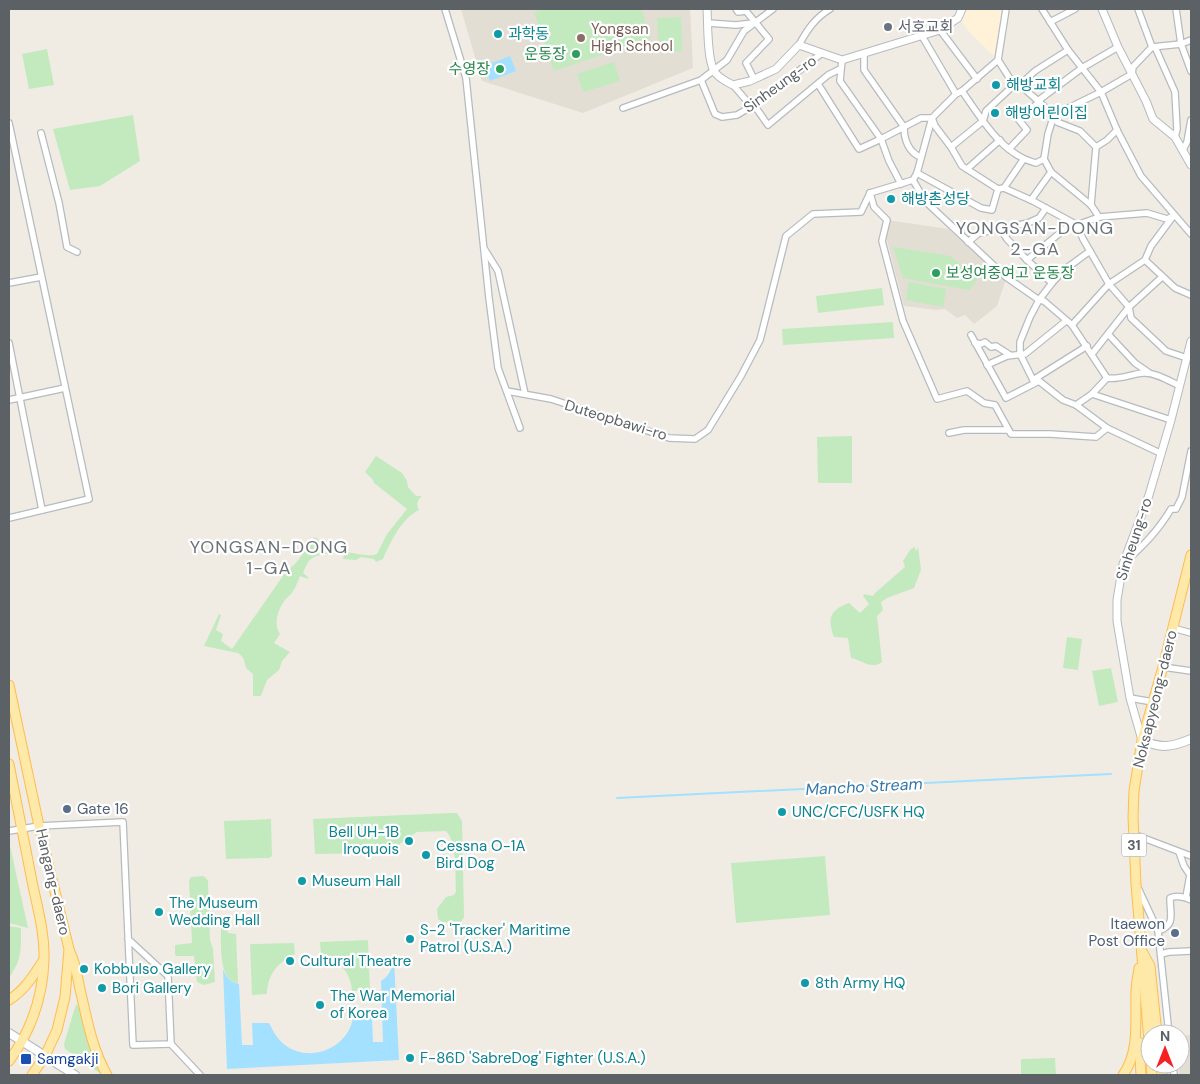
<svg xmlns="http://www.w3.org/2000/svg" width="1200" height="1084" font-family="'DM Sans','Noto Sans KR',sans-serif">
	<rect width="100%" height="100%" fill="#f0ece4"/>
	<path fill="#fff2d9" d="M964,9H1003L994,56L971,34L960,19Z"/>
	<g fill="#e2ded4">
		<path d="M461,9H690L693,68L583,113L482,81Z"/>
		<path d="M888,220L948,229L1006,279L997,306L974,324L965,315L957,318L945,309L936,310L904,306L886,237Z"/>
		<path d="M1191,1035V1075H1179L1178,1064H1180V1036Z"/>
	</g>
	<g fill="#c2eabe">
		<path d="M545,9H641L651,38L554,71L534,12Z"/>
		<path d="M681,17L682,51L659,53L657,18Z"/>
		<path d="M47,49L54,85L29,89L22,54Z"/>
		<path d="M614,62L620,81L583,92L577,74Z"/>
		<path d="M133,115L140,161L100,186L70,190L53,129Z"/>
		<path d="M893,247L950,256L978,279L969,290L903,278Z"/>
		<path d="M909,282L946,289L943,307L906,300Z"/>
		<path d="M882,288L884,305L818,313L816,296Z"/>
		<path d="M893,322L894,338L783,345L782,329Z"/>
		<path d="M852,436V483H818L817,437Z"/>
		<path d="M376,456L402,473L407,481L408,487L416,496H422C417,500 416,504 419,510C401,519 391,541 383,559L376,562L374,559L361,557L356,560L343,559L344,555C335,553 319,553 311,559C307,562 305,569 303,573L308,577V579L300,576C298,581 296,587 293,591C291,595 287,597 285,600C278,609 273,624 280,634L274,643L290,652L282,661L279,670L267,680L261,696H253V674C251,672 249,671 247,669C243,664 247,659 238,653L204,646L219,614L221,615L216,630L223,634L221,641L232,649L287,570C298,565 306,547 315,537L318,539L326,552C342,548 366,559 377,554L387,534L407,509L374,483L373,480L365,472Z"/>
		<path d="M918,546L921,570L914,588L887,598L881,602L883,610L877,616L882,662C871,670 862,660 851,658L848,638L834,637C827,618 830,610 849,603L860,613L869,604L863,596L864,594L873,596L875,593L905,567L903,561L910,550L914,547L917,551Z"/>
		<path d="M1067,637L1082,639L1078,670L1063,668Z"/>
		<path d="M1111,668L1118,702L1099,706L1092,671Z"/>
		<path d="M450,813H457L462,821L464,917L461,922H442L438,919L437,909L446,897L454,895L456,891C455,875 457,841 446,831L417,832L387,853L315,854L313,819Z"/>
		<path d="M271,819L272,856L269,858L226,859L224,821Z"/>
		<path d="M9,841L28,928L9,923Z"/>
		<path d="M825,856L830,915L736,923L731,863Z"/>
		<path d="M203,876L206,878L208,881L210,940L213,949L215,982L204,985L197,982L194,956H177L175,955V945L192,943L189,880L191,877Z"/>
		<path d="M227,916L228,933L236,934L238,983C216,981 222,934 221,917Z"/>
		<path d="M9,926L21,928C21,951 22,959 9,978Z"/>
		<path d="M368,940L370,990L352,991C351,972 338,959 321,954L320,942Z"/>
		<path d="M294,943L295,954C278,962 267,975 267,994L252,995L250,944Z"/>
		<path d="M76,1004L81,1009L93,1053L101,1074L65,1049L64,1044Z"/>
		<path d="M1055,1058L1056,1075H1021V1059Z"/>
	</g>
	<g fill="#a4e0ff">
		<path d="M510,56L516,71L490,81L484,66Z"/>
		<path d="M394,960L399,1060L227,1069L223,969C226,977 230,982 239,984L242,1045H253L252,1023H269C273,1031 278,1040 285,1045C310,1064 348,1048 353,1018H372L373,1042H383L381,981C389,976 392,969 394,960Z"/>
	</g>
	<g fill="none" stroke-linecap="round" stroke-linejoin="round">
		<path stroke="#a4e0ff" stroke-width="2" d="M617,798L1111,774"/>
		<defs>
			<g id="minor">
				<path d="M445,9L466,78L489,298L498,368L520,428"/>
				<path d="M736,9L738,12L746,11L769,39L746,63L754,79"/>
				<path d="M1042,9L1068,50L1101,92L1117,130L1141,176L1191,234"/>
				<path d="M1138,9L1152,47"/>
				<path d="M1176,9L1181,44L1191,71"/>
				<path d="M1050,22L1075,9"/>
				<path d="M708,23L736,25L753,23"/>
				<path d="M940,30L977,79"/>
				<path d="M922,36L956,94"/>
				<path d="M799,45C807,30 815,18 830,9"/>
				<path d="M1155,47L1175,92L1177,129L1175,137"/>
				<path d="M864,54V70L904,127C904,140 909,153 921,157"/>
				<path d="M842,60L840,81L881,139L889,161L901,184"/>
				<path d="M998,60L1014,85H1020L1054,115L1057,122L1080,131L1096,147L1091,205"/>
				<path d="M701,80L715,114L722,117L737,115L754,105L822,53"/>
				<path d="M818,84L859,149L881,139L921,118H932L935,126L951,147L962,166L998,189L1004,188L1033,201L1077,225L1083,239L1109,284L1129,307L1131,318L1166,351L1187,358"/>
				<path d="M733,85L746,100L754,105L768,125L828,75L840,69"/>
				<path d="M1020,85L1035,71L1068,50"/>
				<path d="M962,91C981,118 1002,155 1036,163L1044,159L1051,172L1091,205L1099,217"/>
				<path d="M1039,100L1082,68L1118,47"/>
				<path d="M623,108L701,80L727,60L744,31L773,9"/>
				<path d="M9,123L89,499L9,518"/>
				<path d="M41,133L59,203L67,247L77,252"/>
				<path d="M951,147L983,121L986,111L1014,85"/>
				<path d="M1096,147L1107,140L1117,130"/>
				<path d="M1009,149L1027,130L1019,120L1040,101"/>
				<path d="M1183,150L1187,142L1191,120"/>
				<path d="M1044,159L1048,134L1054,115L1101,92L1132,74L1133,67L1152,47L1181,44L1191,40"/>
				<path d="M967,169L1000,140"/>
				<path d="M917,173L981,208L992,210L998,189"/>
				<path d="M913,180L925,201L1006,277L1039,300L1044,301L1072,325L1107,378"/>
				<path d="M1004,188L1023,160"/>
				<path d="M870,193L874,207L887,220L882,241L903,321L937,399L967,391L984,403L995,405L1011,434H1050L1096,437L1107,428"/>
				<path d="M870,193L913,180L917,173L932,118L956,94L962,91L998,60L1006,9"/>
				<path d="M1031,200L1051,172"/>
				<path d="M1077,225L1099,217L1147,213L1167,219L1171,217"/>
				<path d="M1001,230L1007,239L1027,260L1072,223"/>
				<path d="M968,242L979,233L1028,223L1039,218L1046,208"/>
				<path d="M485,250L498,271L525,394"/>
				<path d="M1090,251L1064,270L1052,283L1039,300L1030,317L1020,342V354L1033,380L1039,381L1063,400L1076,405L1107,428L1160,453"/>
				<path d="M1027,260L1052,283"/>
				<path d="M1145,260L1175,288L1191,295"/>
				<path d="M9,283L41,277"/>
				<path d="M1072,325L1109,284L1145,260L1151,246L1174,215"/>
				<path d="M1108,334L1135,363L1148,372"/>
				<path d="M971,335L1006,398L1039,381"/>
				<path d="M9,343L42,510"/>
				<path d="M975,343L981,344L985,342L991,347L996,346L1010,355"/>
				<path d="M1092,354L1129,307L1162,277"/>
				<path d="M987,365L1007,356L1025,354L1066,321"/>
				<path d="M1033,380L1087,346"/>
				<path d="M507,391L551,399L669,438L695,439L708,430L741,376L760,340L786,236L813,214L861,212L870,193"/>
				<path d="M1092,394L1171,420"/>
				<path d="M9,400L65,388"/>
				<path d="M1076,405L1092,394L1107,378C1120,380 1131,374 1143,373C1155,372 1169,381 1180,386"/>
				<path d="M949,433L964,430H1008"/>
				<path d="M1123,564C1142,547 1158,531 1171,509H1176L1182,497L1191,451"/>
				<path d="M1173,628L1191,633"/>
				<path d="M1163,667L1191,671"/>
				<path d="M1130,698L1153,702"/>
				<path d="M9,831L39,826L123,822C127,897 130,971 133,1045L171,1044L168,976L128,939"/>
				<path d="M1133,834L1191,856"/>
				<path d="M1179,852L1184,866L1190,875L1186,897"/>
				<path d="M1139,890L1158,931L1169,1034"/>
				<path d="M1158,931C1176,925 1170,915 1170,898C1176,895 1185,897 1191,900"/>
				<path d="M1161,954L1169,952L1191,951"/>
				<path d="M171,1044L200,1075"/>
				<path d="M1173,1064L1174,1075"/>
			</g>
			<g id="tertiary">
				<path d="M707,9C708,25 707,58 714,71C718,78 727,82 733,85L750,81L776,69L799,45L842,60L940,30L958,18L962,9"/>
				<path d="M1102,9L1118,47L1146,101L1153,119L1175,137L1191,165"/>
				<path d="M1142,740L1130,698L1117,621V600L1123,564L1149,495L1171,420L1191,341"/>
			</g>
			<g id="secondary">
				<path d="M1142,740C1161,749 1172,747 1191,739"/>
				<path d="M9,1033L75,1075"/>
			</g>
			<g id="primary">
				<path d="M9,685L39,826L69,949L65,997L57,1030L45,1056L32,1075"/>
				<path d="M9,764C16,801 24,839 31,876C36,903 45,931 44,959C43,996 31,1031 9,1061"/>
				<path d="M70,952C76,964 77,976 80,989C87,1019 92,1049 107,1075"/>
				<path d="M1143,953L1150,966L1157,1034"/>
				<path d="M9,1000C25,990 33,976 43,961"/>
				<path d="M1139,1042L1141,1075"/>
				<path d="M1150,1054L1136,884L1133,817L1134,791L1142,740L1163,667L1191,555"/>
				<path d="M1151,1064L1152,1075"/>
				<path d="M1160,1064L1162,1075"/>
				<path d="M1123,1075C1140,1051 1135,1020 1136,991C1136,984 1138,976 1139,968"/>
			</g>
		</defs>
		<use href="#minor" stroke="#b6bbbf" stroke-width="8"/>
		<use href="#tertiary" stroke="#b6bbbf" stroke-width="9"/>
		<use href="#secondary" stroke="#b5babf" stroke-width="10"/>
		<use href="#primary" stroke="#febc4e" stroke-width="11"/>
		<use href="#minor" stroke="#fff" stroke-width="5.5"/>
		<use href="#tertiary" stroke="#fff" stroke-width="7"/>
		<use href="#secondary" stroke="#fff" stroke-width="8"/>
		<use href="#primary" stroke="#ffe9a9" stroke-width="9"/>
	</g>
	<circle fill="#6b7280" stroke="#fff" stroke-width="2" cx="888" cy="27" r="5"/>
	<g fill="#0f9aa8" stroke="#fff" stroke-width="2">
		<circle cx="498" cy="34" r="5"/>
		<circle cx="996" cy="85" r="5"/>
		<circle cx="995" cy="113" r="5"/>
		<circle cx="891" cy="199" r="5"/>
		<circle cx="782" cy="812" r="5"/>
		<circle cx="409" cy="841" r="5"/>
		<circle cx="426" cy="855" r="5"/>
		<circle cx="302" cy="881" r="5"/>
		<circle cx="159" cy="912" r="5"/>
		<circle cx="410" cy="939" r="5"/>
		<circle cx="290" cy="961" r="5"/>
		<circle cx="84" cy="969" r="5"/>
		<circle cx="805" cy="983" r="5"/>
		<circle cx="102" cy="988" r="5"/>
		<circle cx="320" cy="1005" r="5"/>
		<circle cx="410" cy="1058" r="5"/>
	</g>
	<circle fill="#8d6e63" stroke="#fff" stroke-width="2" cx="581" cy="38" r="5"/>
	<g fill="#2e9e5b" stroke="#fff" stroke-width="2">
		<circle cx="576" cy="54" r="5"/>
		<circle cx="500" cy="69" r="5"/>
		<circle cx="936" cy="273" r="5"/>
	</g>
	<g fill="#5c6f8a" stroke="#fff" stroke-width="2">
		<circle cx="67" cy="809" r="5"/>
		<circle cx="1175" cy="933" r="5"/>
	</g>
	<rect fill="#1a4fb4" stroke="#fff" stroke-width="2" x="20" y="1053" width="12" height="12" rx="2.5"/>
	<g text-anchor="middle" stroke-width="4.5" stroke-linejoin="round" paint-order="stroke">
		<rect fill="#fff" stroke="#8d9094" stroke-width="1" x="1121.5" y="833.5" width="25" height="23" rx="4"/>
		<g font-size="14" font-weight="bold" fill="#5c6166">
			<text x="1134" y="850">31</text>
		</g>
		<g font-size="15" fill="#5b616d" stroke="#fff" text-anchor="start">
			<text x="898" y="32">서호교회</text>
		</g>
		<g font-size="15" fill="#785e54" stroke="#fff" text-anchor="start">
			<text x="591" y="34">Yongsan<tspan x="591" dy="17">High School</tspan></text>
		</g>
		<g font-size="15" fill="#0d838f" stroke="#fff" text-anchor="start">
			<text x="508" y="39">과학동</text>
			<text x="1006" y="90">해방교회</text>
			<text x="1005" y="118">해방어린이집</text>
			<text x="901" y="204">해방촌성당</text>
			<text x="792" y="817">UNC/CFC/USFK HQ</text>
			<text x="399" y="837" text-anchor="end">Bell UH-1B<tspan x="399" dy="17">Iroquois</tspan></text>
			<text x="436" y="851">Cessna O-1A<tspan x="436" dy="17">Bird Dog</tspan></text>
			<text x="312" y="886">Museum Hall</text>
			<text x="169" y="908">The Museum<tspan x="169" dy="17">Wedding Hall</tspan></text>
			<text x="420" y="935">S-2 'Tracker' Maritime<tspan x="420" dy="17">Patrol (U.S.A.)</tspan></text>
			<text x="300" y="966">Cultural Theatre</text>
			<text x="94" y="974">Kobbulso Gallery</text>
			<text x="815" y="988">8th Army HQ</text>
			<text x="112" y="993">Bori Gallery</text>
			<text x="330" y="1001">The War Memorial<tspan x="330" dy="17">of Korea</tspan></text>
			<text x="420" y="1063">F-86D 'SabreDog' Fighter (U.S.A.)</text>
		</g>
		<g font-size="15" fill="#27864d" stroke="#fff" text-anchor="end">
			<text x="566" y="59">운동장</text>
			<text x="490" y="74">수영장</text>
			<text x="946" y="278" text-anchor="start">보성여중여고 운동장</text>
		</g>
		<g font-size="15" fill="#5c6166" stroke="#fff">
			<text transform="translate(780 84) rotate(-36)" y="5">Sinheung-ro</text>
			<text transform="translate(616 420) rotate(17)" y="5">Duteopbawi-ro</text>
			<text transform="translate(1134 539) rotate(-72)" y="5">Sinheung-ro</text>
			<text transform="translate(1155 699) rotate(-76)" y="5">Noksapyeong-daero</text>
			<text transform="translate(53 882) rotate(77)" y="5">Hangang-daero</text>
		</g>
		<g font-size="15" fill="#4e5e75" stroke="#fff" text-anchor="start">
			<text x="77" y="814">Gate 16</text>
			<text x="1165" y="929" text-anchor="end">Itaewon<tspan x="1165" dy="17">Post Office</tspan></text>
		</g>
		<g font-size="15" fill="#164399" stroke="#fff" text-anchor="start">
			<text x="37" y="1064">Samgakji</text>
		</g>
		<g font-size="16" font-style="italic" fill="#3377a8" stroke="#fff">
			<text transform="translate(864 786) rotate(-3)" y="6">Mancho Stream</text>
		</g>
		<g font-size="18" letter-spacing="1" fill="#6c7378" stroke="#fff">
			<text x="1035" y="234">YONGSAN-DONG<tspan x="1035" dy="21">2-GA</tspan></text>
			<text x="269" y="553">YONGSAN-DONG<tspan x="269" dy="21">1-GA</tspan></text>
		</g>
	</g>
	<rect width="1200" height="1084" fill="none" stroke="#5c6166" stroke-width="20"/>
	<g transform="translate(1165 1049)"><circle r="24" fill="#ffffff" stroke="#bec0c2"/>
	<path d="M0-4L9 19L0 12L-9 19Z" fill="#f92024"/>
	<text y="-8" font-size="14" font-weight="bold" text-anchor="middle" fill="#5c6166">N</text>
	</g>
</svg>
